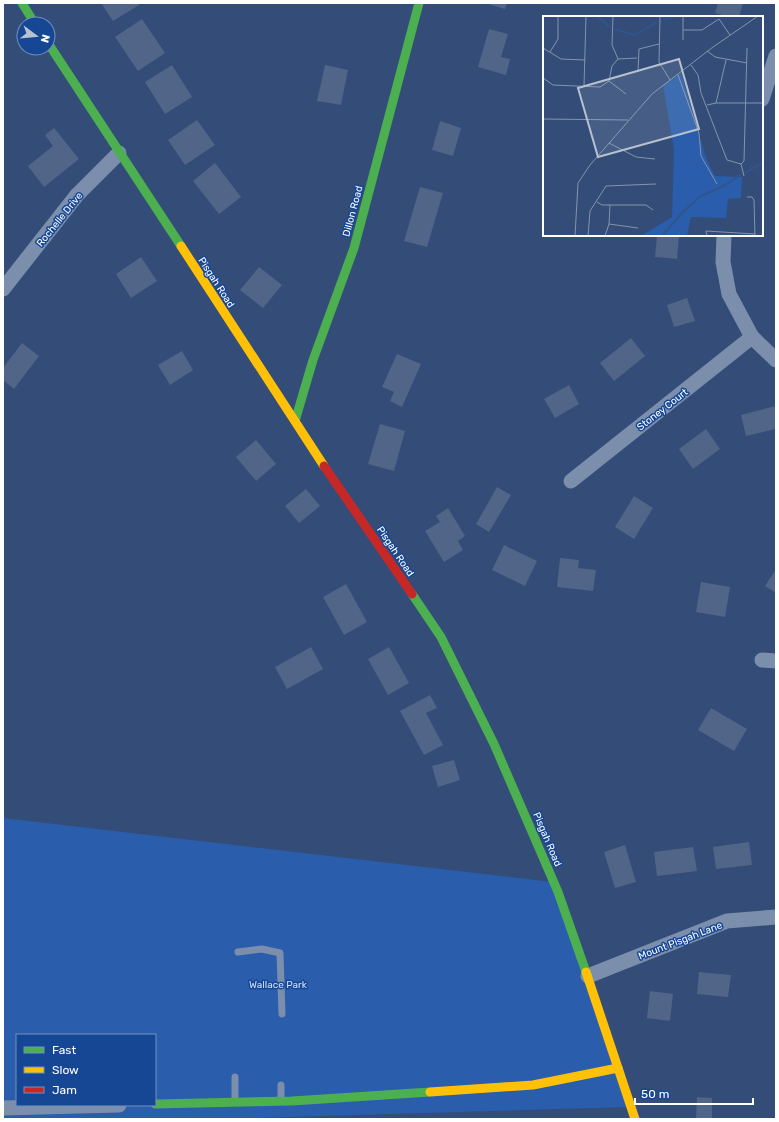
<svg xmlns="http://www.w3.org/2000/svg" width="779" height="1122" font-family="Rubik,sans-serif">
	<rect width="100%" height="100%" fill="#334d78"/>
	<path fill="#2a5dac" fill-rule="evenodd" d="M3,818L553,882L629,1107L251,1118L3,1119ZM17,1035H155V1105H17Z"/>
	<g fill="#506587">
		<path d="M101,3H138L139,5L113,21Z"/>
		<path d="M485,3H507L505,9Z"/>
		<path d="M718,3H743L739,17H730L715,13Z"/>
		<path d="M142,19L165,53L138,71L115,37Z"/>
		<path d="M489,29L508,34L501,57L510,59L506,75L478,67Z"/>
		<path d="M172,65L192,97L165,114L145,82Z"/>
		<path d="M325,65L348,70L341,105L317,101Z"/>
		<path d="M197,120L215,145L185,165L168,140Z"/>
		<path d="M440,121L461,128L453,156L432,150Z"/>
		<path d="M54,128L79,159L44,187L28,166L53,146L45,135Z"/>
		<path d="M215,163L241,197L219,214L193,181Z"/>
		<path d="M420,187L443,193L427,247L404,241Z"/>
		<path d="M657,235H679L677,259L655,257Z"/>
		<path d="M141,257L157,281L131,298L116,274Z"/>
		<path d="M259,267L282,285L263,308L240,290Z"/>
		<path d="M687,298L695,321L674,327L667,305Z"/>
		<path d="M631,338L645,356L614,381L600,363Z"/>
		<path d="M22,343L39,356L14,389L3,380V368Z"/>
		<path d="M182,351L193,370L170,385L158,365Z"/>
		<path d="M397,354L421,364L402,407L390,401L394,392L382,387Z"/>
		<path d="M569,385L579,404L555,418L544,399Z"/>
		<path d="M776,406V429L746,436L741,415Z"/>
		<path d="M380,424L405,431L394,471L368,464Z"/>
		<path d="M706,429L720,449L693,469L679,449Z"/>
		<path d="M256,440L276,464L256,481L236,457Z"/>
		<path d="M497,487L511,495L489,532L476,524Z"/>
		<path d="M306,489L320,506L299,523L285,506Z"/>
		<path d="M634,496L653,508L634,539L615,527Z"/>
		<path d="M448,508L465,536L458,541L463,550L444,562L425,531L440,522L436,516Z"/>
		<path d="M504,545L537,561L525,586L492,570Z"/>
		<path d="M560,558L579,560L578,568L596,570L593,591L557,587Z"/>
		<path d="M776,569V593L765,586Z"/>
		<path d="M701,582L730,587L725,617L696,612Z"/>
		<path d="M346,584L367,622L344,635L323,597Z"/>
		<path d="M311,647L323,669L287,689L275,667Z"/>
		<path d="M389,647L409,683L388,695L368,659Z"/>
		<path d="M430,695L437,708L426,713L443,745L424,755L400,711Z"/>
		<path d="M711,708L747,729L734,751L698,730Z"/>
		<path d="M454,760L460,780L438,787L432,766Z"/>
		<path d="M749,842L752,865L716,869L713,847Z"/>
		<path d="M625,845L636,882L615,888L604,852Z"/>
		<path d="M693,847L697,871L657,876L654,852Z"/>
		<path d="M699,972L731,975L728,997L697,994Z"/>
		<path d="M650,991L673,994L670,1021L647,1018Z"/>
		<path d="M697,1097L712,1098V1119H696Z"/>
	</g>
	<g fill="none" stroke-linecap="round" stroke-linejoin="round">
		<g stroke="#7b8eab" stroke-width="7">
			<path d="M238,952L262,949L280,953L282,1014"/>
			<path d="M235,1077V1101"/>
			<path d="M281,1099V1085"/>
		</g>
		<g stroke="#7b8eab" stroke-width="15">
			<path d="M762,99L776,56"/>
			<path d="M724,235L723,262L729,294L752,337L776,360"/>
			<path d="M3,289L77,195L119,153"/>
			<path d="M571,481L752,337"/>
			<path d="M762,660L776,661"/>
			<path d="M588,976L727,921L776,917"/>
			<path d="M3,1108L119,1105"/>
		</g>
		<g stroke="#4caf50" stroke-width="9">
			<path d="M22,3L35,24"/>
			<path d="M48,43L181,246"/>
			<path d="M295,421L313,360L354,248L419,3"/>
			<path d="M412,594L441,637L494,744L558,892L586,972"/>
			<path d="M155,1104L292,1101L430,1092"/>
		</g>
		<g stroke="#ffc107" stroke-width="9">
			<path d="M181,246L324,466"/>
			<path d="M586,972L635,1119"/>
			<path d="M430,1092L533,1085L618,1068"/>
		</g>
		<path stroke="#c62828" stroke-width="9" d="M324,466L412,594"/>
	</g>
	<g text-anchor="middle" stroke-width="3" stroke-linejoin="round" paint-order="stroke">
		<g font-size="10" fill="#fff" stroke="#164795">
			<text transform="translate(352 211) rotate(-75)" y="4">Dillon Road</text>
			<text transform="translate(59 219) rotate(-51)" y="4">Rochelle Drive</text>
			<text transform="translate(217 282) rotate(57)" y="4">Pisgah Road</text>
			<text transform="translate(662 409) rotate(-38)" y="4">Stoney Court</text>
			<text transform="translate(396 551) rotate(56)" y="4">Pisgah Road</text>
			<text transform="translate(548 839) rotate(67)" y="4">Pisgah Road</text>
			<text transform="translate(680 940) rotate(-21)" y="4">Mount Pisgah Lane</text>
		</g>
		<g font-size="10" fill="#cee0fc" stroke="#164795">
			<text x="278" y="988">Wallace Park</text>
		</g>
	</g>
	<g transform="translate(543 16)">
		<rect width="220" height="220" fill="#334d78"/>
		<path d="M138,57L163,142L172,160L199,161L198,182L185,183L183,202L148,201L144,220H98L129,201L131,134L120,69Z" fill="#2a5dac"/>
		<path fill="none" stroke="#32548d" stroke-width="2" d="M54,0L67,11M120,3L135,0M71,13L92,19L114,6M202,157L220,146M119,220L137,199L156,181L182,169L199,158"/>
		<path fill="none" stroke="#8594ae" stroke-width="1" d="M70,0L69,29L75,43M117,0L116,46L127,64M140,14H159L176,3L187,19M140,24V0M0,32L18,43L42,44M164,35L172,41L204,47M7,36L15,23V0M148,49L155,59L158,77L184,144L198,148M95,56L96,33L116,28M135,59L156,117L158,140L174,168M0,62L10,69L57,71L66,65L69,50L75,43L94,42M66,65L83,78M41,70L43,0M173,87L183,44M164,89L173,87H220M0,103L85,104M66,127L93,141L112,143M201,160L198,148L201,145L204,32M204,181H209L211,184L212,220M54,186L59,189H103L110,194M66,208L95,212M32,220L35,167L47,149L109,78L170,31L215,0M45,220L47,195L63,170L113,168M62,220L66,208L67,189M164,220L163,215L212,218"/>
		<path fill="#b8c1d0" fill-opacity="0.15" stroke="#b8c1d0" stroke-width="2" d="M136,43L156,113L55,141L35,72Z"/>
		<rect width="220" height="220" fill="none" stroke="#fff" stroke-width="2"/>
	</g>
	<rect width="779" height="1122" fill="none" stroke="#ffffff" stroke-width="8"/>
	<rect x="16" y="1034" width="140" height="72" fill="#164795" stroke="#7391bf"/>
	<rect x="24" y="1047" width="20" height="6" fill="#4caf50" stroke="#7391bf"/>
	<text x="52" y="1054" font-size="12" fill="#ffffff">Fast</text>
	<rect x="24" y="1067" width="20" height="6" fill="#ffc107" stroke="#7391bf"/>
	<text x="52" y="1074" font-size="12" fill="#ffffff">Slow</text>
	<rect x="24" y="1087" width="20" height="6" fill="#c62828" stroke="#7391bf"/>
	<text x="52" y="1094" font-size="12" fill="#ffffff">Jam</text>
	<g transform="translate(36 36) rotate(106)"><circle r="19" fill="#164795" stroke="#7391bf"/>
	<path d="M0-3L7 15L0 10L-7 15Z" fill="#b8c1d0"/>
	<text y="-6" font-size="11" font-weight="bold" text-anchor="middle" fill="#ffffff">N</text>
	</g>
	<path d="M635 1098v6h118v-6" fill="none" stroke="#ffffff" stroke-width="2"/>
	<text x="641" y="1098" font-size="12" fill="#ffffff" stroke="#164795" stroke-width="3" paint-order="stroke">50 m</text>
</svg>
